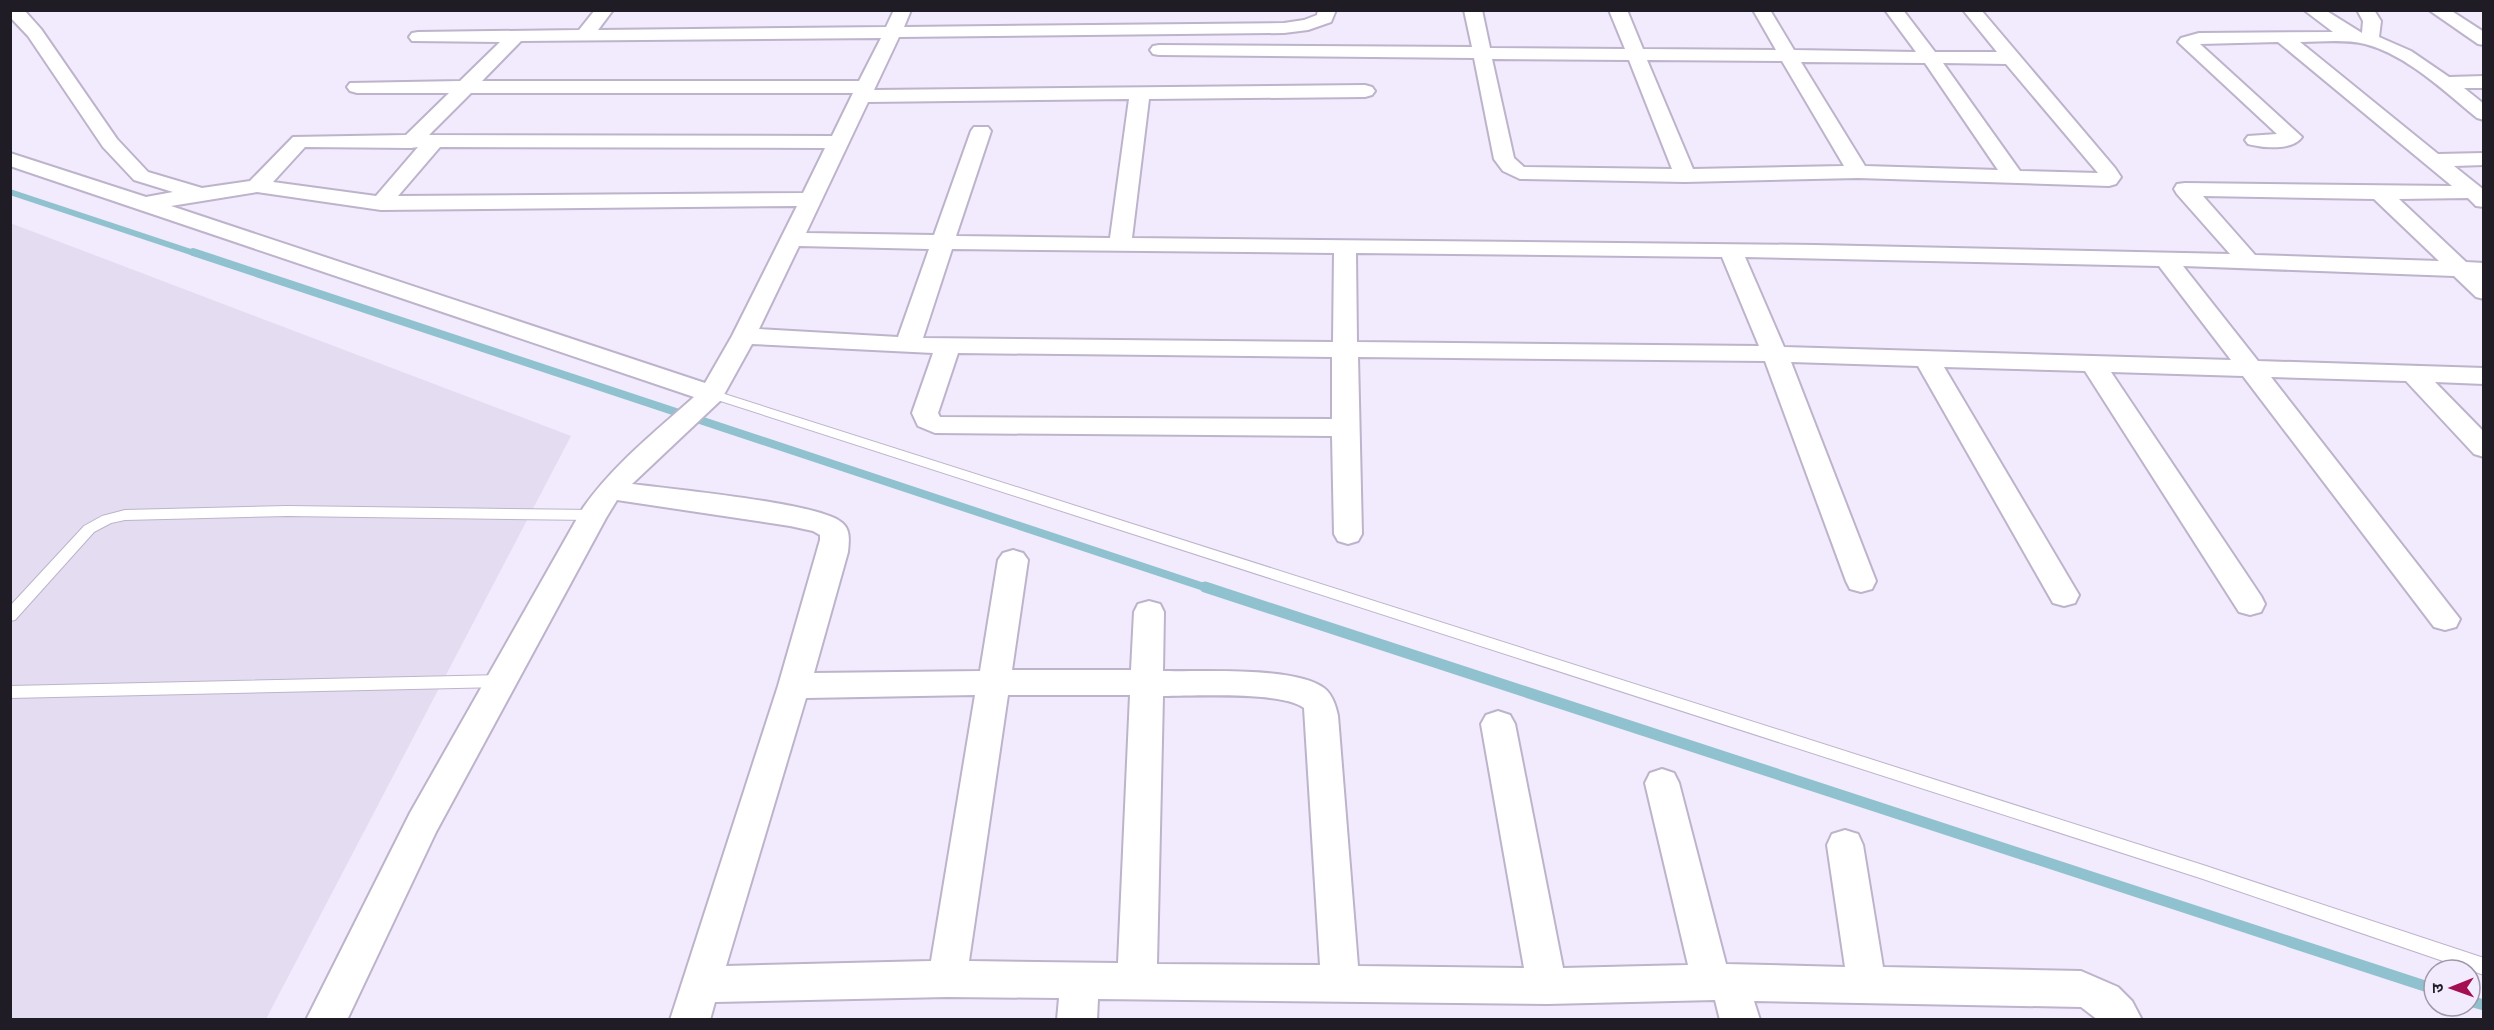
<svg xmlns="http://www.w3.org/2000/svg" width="2494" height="1030" font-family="'Alegreya Sans','Noto Sans Devanagari',sans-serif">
	<rect width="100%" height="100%" fill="#f2eafd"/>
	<path fill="#e4dcf1" d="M10,223L571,436L266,1019H11Z"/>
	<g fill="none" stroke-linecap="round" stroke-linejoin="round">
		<path stroke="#8fc2ce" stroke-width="6" d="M10,192L197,254"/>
		<path stroke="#8fc2ce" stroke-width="8" d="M193,252L1210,589"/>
		<g stroke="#8fc2ce" stroke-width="11">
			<path d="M1205,587L2434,989"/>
			<path d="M2470,1001L2484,1005"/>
		</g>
		<defs>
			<g id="lane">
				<path d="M712,390L2203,865L2484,958V975L2203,879L708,397L706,394Z"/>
				<path d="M287,506L593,510L600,515L593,520L287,516L125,520L111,523L94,532L15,620L10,621V606L84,526L102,516L125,510Z"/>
				<path d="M502,675L507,677L510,681L507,685L502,687L10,698V686Z"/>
			</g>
			<g id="street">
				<path d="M10,10H24L41,29L117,139L148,172L202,188L250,181L293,137L406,135L449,93H357L350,91L347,87L350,83L460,81L500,42L412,41L409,37L412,33L418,32L579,30L595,10H613L598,30L886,27L894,10H911L904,27L1284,23L1304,20L1317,15L1318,10H1336L1331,22L1308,30L1284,33L899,37L874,90L1365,85L1372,87L1375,91L1372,95L1365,97L1149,99L1132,238L1815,245L2230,254L2177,194L2174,189L2177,184L2185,183L2452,186L2278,42L2200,44L2302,137C2292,151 2263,148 2248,144L2245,140L2248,136L2277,134L2178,42L2181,38L2199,33L2333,32L2304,10H2325L2362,33L2363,21L2357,10H2374L2381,21L2379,37L2411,51L2449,77L2484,76V88H2464L2484,104V120L2477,118C2444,91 2407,55 2365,44C2344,39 2321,42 2300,42L2438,154L2484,153V165L2454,166L2484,190V207L2476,206L2468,198L2399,199L2466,262L2484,263V277H2482L2484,299L2476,297L2454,276L2183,266L2258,361L2484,368V384L2435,382L2484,432V457L2474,454L2406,381L2271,377L2460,619L2456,627L2445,630L2434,627L2243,376L2111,372L2261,596L2265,604L2261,612L2250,615L2239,612L2085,371L1944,367L2079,595L2075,603L2064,606L2053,603L1918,366L1791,362L1876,581L1872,589L1861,592L1850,589L1846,581L1765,361L1358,357L1362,534L1358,541L1348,544L1338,541L1334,534L1332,436L935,433L918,426L912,413L933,353L752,344L721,400L632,484C670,489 819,503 841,522C851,529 849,541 848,552L814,673L980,671L998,560L1003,553L1013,550L1023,553L1028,560L1012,670H1131L1134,612L1138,604L1149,601L1160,604L1164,612L1163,671C1200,672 1295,666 1324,688C1332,694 1336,706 1338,716L1358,966L1524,968L1481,724L1486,715L1498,711L1510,715L1515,724L1563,968L1688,965L1645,783L1650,773L1662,769L1674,773L1679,783L1726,964L1845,967L1827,845L1832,834L1845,830L1858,834L1863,845L1883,967L2081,971L2118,987L2132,1001L2142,1020H2098L2081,1007L1754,1001L1760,1020H1720L1715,1000L1547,1004L1098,999L1097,1020H1057L1059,998L947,997L715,1002L710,1020H670L778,686L820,540V535L813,531L790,526L617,500L606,518L436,832L347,1020H306L410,813L583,508C613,465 655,432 694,397L10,166V153L146,197L173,192L134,180L103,147L28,36L10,17ZM881,38L859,81H482L521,41ZM471,93H853L832,136L429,135ZM1129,99L1110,238L956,236L991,131L988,127H974L971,131L934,235L806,233L868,102ZM305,147L411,148L418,147L376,196L273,182ZM440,147L825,148L803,193L398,196ZM257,192L381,210L797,206L732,336L705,383L171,206ZM2203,196L2374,199L2439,261L2255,255ZM799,246L929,249L898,337L759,329ZM952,249L1334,253L1333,342L923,338ZM1356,253L1722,257L1759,346L1357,342ZM1745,257L2159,266L2231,360L1784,347ZM958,353L1332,357V419L940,417L938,413ZM975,695L931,961L726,966L806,698ZM1008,695H1130L1118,963L969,961ZM1163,696C1192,696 1284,691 1304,708L1320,965L1157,964Z"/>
				<path d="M1464,10H1482L1490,48L1625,49L1609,10H1627L1643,49L1776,50L1753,10H1770L1794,50L1916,52L1885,10H1903L1935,52H1997L1963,10H1981L2115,168L2121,177L2116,184L2109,186L1858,178L1685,182L1520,179L1503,171L1494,159L1474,58L1159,55L1153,54L1150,50L1153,46L1159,45L1472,47ZM1492,59L1629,60L1672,169L1524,167L1514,158ZM1647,60L1782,61L1844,166L1693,169ZM1801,62L1925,63L1998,170L1865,166ZM1943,63L2006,64L2098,173L2020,171Z"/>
				<path d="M2429,10H2450L2484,32V45L2478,44Z"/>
			</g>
		</defs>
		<use href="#lane" stroke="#bdb3cb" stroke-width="2"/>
		<use href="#street" stroke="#bdb3cb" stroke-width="4"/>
		<use href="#lane" fill="#fff" fill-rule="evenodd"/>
		<use href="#street" fill="#fff" fill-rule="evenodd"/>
	</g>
	<rect width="2494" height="1030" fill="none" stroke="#201c25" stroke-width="24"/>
	<g transform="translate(2452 988) rotate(269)"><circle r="28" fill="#f2eafd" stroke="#9e98a7" stroke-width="1.5"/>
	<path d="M0-4.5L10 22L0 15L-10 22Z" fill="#a30f50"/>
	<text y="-9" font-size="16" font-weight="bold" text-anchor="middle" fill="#201c25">उ</text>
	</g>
</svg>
